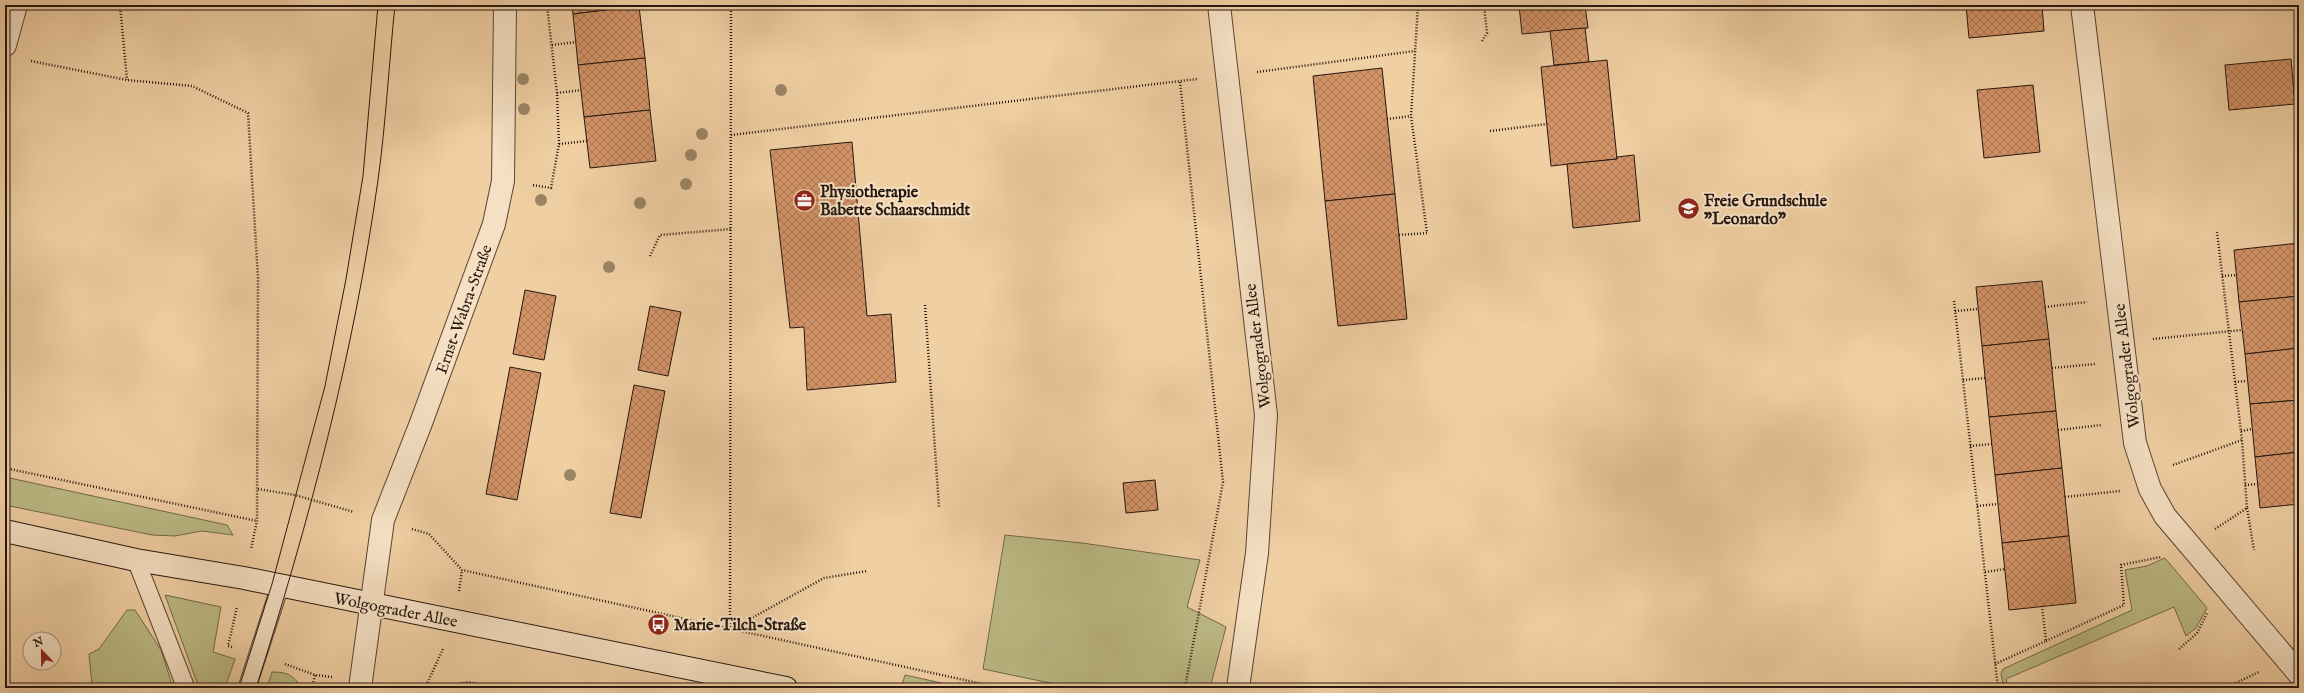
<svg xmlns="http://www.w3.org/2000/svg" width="2304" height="693" font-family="'IM FELL English',serif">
	<defs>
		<pattern id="building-cross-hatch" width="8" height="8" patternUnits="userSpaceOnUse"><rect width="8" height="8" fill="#d29367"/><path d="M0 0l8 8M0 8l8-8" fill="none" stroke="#aa7753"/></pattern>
	</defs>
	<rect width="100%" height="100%" fill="#f0cfa3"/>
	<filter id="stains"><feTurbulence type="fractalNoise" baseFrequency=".005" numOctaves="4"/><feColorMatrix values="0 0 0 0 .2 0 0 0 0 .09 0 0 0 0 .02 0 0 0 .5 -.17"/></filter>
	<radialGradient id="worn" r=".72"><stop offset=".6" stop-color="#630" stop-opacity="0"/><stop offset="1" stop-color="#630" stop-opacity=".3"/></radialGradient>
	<g fill="#bcba84" stroke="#71684a">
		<path d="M5,477L227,525L233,535L202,531L175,536L152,535L5,505Z"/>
		<path d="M1005,535L1082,543L1200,560L1187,607L1226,627L1210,688H1074L983,669Z"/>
		<path d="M2165,558L2207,608L2196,628L2186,636L2174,607L2006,679L2007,682L2003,684L2001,674L2003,669L2132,610L2125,570L2147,566Z"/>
		<path d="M165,595L221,607L213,652L235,659L225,688H199Z"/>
		<path d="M127,610H135L161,650L173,688H90L92,686L89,654L99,649Z"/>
		<path d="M272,672C287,672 294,675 301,688H267Z"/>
		<path d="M905,675L964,688H901Z"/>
	</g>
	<g fill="url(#building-cross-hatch)" stroke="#261710">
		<path d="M572,5H639V6L573,14Z"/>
		<path d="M1519,5H1585L1588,28L1522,34Z"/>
		<path d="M1966,5H2042L2044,31L1969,38Z"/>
		<path d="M639,6L645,58L578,65L573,14Z"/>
		<path d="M1585,28L1589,62L1554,65L1550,31Z"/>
		<path d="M645,58L650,110L584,117L578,65Z"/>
		<path d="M2291,59L2295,104L2229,110L2225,65Z"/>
		<path d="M1607,60L1617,159L1551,166L1541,67Z"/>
		<path d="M1382,68L1395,194L1325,201L1313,76Z"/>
		<path d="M2033,85L2040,152L1984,158L1977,90Z"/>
		<path d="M650,110L656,161L590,168L584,117Z"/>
		<path d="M852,142L867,316L891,314L896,382L807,390L804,327L790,328L770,150Z"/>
		<path d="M1634,155L1640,221L1573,228L1567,164L1617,159V157Z"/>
		<path d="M1395,194L1407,319L1338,326L1325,201Z"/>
		<path d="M2299,243V296L2239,302L2234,250Z"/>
		<path d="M2042,281L2049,339L1982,346L1976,287Z"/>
		<path d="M525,290L556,296L544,360L513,354Z"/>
		<path d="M2299,296V348L2245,354L2239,302Z"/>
		<path d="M650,306L681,312L668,376L638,370Z"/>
		<path d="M2049,339L2056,411L1989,417L1982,346Z"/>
		<path d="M2299,348V400L2250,404L2245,354Z"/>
		<path d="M510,367L541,373L517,500L486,494Z"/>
		<path d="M634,385L665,391L641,518L610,513Z"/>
		<path d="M2299,400V452L2255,457L2250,404Z"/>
		<path d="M2056,411L2062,468L1995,475L1989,417Z"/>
		<path d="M2299,452V504L2260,508L2255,457Z"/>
		<path d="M2062,468L2069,536L2002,543L1995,475Z"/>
		<path d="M1155,480L1158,510L1126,513L1123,483Z"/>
		<path d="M2069,536L2076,603L2009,610L2002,543Z"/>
	</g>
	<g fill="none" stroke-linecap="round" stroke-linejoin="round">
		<defs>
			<g id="service">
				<path d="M136,560L186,688"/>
				<path d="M247,688L280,586"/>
			</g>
			<g id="minor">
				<path d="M1219,5L1266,415L1257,553L1238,688"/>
				<path d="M2082,5L2135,443L2150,489L2165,516L2299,674"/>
				<path d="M5,45L16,5"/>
				<path d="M360,688L383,520L421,423L494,224L503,181L505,5"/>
			</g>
			<path id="secondary" d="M5,531L136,560L244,578L786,688"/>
		</defs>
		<use href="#service" stroke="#584535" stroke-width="19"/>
		<use href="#minor" stroke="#584535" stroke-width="24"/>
		<use href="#secondary" stroke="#261710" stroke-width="24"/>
		<g stroke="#261710" stroke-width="2.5" stroke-dasharray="1 2" stroke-linecap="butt">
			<path d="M120,5L127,80"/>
			<path d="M731,5L730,630L824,578L867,571"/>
			<path d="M1482,41L1487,33L1484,5"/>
			<path d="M552,45L576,42"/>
			<path d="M31,61L127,80L192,86L248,113L258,278L257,521L251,549"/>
			<path d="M1257,72L1415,51"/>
			<path d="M1180,82L1223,482L1185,688"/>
			<path d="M557,93L581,90"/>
			<path d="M1387,119L1411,116"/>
			<path d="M1490,131L1547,124"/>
			<path d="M731,135L1197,79"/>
			<path d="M559,144L587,141"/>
			<path d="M533,185L551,188L559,144L557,93L547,5"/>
			<path d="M1399,235L1427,233L1411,116L1418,5"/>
			<path d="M650,256L660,235L731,229"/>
			<path d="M2222,276L2237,275"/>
			<path d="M1954,301L1998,688"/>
			<path d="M925,305L939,507"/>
			<path d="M2045,307L2087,302"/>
			<path d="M1955,311L1978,309"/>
			<path d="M2153,339L2242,330"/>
			<path d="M2052,368L2095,364"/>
			<path d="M1963,380L1985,378"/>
			<path d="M2235,382L2247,381"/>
			<path d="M2058,430L2102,425"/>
			<path d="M2241,431L2252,429"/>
			<path d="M1970,446L1992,444"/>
			<path d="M2173,465L2242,440"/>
			<path d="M5,468L257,521"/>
			<path d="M2245,485L2258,484"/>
			<path d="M258,489L295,495L354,512"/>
			<path d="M2065,497L2120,491"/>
			<path d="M1977,506L1998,504"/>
			<path d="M2247,508L2254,550"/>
			<path d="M412,529L429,534L462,570L1001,688"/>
			<path d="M2215,529L2247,508L2242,440L2217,232"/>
			<path d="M1985,572L2005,569"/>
			<path d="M459,591L462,570"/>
			<path d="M2046,641L2124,605L2121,565L2161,557"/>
			<path d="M232,647L228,646L237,607"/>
			<path d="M2179,649L2197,633L2207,613"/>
			<path d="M285,664L315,675L332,677"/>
			<path d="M1995,664L2046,641L2042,606"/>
			<path d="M390,685L407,688"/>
			<path d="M312,688L315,675"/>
			<path d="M425,688L443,649"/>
			<path d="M437,688L468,682L496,688"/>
			<path d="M2225,688L2259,672"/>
		</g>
		<use href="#service" stroke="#f5e0c3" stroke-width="17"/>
		<use href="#minor" stroke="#f5e0c3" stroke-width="22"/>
		<use href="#secondary" stroke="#f5e0c3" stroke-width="22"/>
		<g stroke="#261710" stroke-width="1">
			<path d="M239,688L272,584L325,386L346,279L363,176L378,5"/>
			<path d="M256,688C309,522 354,353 378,180C386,122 389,63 395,5"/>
		</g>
	</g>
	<g fill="#9a8565">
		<circle cx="523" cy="79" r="6"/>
		<circle cx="781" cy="90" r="6"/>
		<circle cx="524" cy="109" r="6"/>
		<circle cx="702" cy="134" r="6"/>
		<circle cx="691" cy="155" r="6"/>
		<circle cx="686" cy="184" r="6"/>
		<circle cx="541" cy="200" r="6"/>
		<circle cx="640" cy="203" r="6"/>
		<circle cx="609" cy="267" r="6"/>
		<circle cx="570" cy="475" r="6"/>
	</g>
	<defs>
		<symbol id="office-disc" viewBox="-11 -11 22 22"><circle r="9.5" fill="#8f2418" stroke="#f5e0c3"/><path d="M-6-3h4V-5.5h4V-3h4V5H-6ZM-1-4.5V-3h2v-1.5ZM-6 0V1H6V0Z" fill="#fff"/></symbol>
		<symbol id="school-disc" viewBox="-11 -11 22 22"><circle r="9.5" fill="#8f2418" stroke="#f5e0c3"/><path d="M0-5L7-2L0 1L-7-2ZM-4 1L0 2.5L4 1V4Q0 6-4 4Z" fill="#fff"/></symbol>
		<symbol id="bus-disc" viewBox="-11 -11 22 22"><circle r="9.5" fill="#8f2418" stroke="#f5e0c3"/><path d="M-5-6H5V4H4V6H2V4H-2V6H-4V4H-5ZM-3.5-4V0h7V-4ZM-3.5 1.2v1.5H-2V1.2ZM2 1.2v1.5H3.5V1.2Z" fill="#fff"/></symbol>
	</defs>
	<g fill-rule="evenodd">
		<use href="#office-disc" x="792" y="188" width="25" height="25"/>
		<use href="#school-disc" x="1676" y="196" width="25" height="25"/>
		<use href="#bus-disc" x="646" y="612" width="25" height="25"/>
	</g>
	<g text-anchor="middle" stroke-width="4" stroke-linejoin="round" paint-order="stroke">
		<g font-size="16" font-weight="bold" fill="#261710" stroke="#f5e0c3" text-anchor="start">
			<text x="820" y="197">Physiotherapie<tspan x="820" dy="18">Babette Schaarschmidt</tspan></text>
			<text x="1704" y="206">Freie Grundschule<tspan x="1704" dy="18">"Leonardo"</tspan></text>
			<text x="674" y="630">Marie-Tilch-Straße</text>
		</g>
		<g font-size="16" fill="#261710" stroke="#f5e0c3">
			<text transform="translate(463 309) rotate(-70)" y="6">Ernst-Wabra-Straße</text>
			<text transform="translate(1257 346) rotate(-97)" y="6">Wolgograder Allee</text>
			<text transform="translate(2126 366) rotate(-97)" y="6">Wolgograder Allee</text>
			<text transform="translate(396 609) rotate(11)" y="6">Wolgograder Allee</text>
		</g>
	</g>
	<rect width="2304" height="693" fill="none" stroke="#f0cfa3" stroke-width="20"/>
	<rect x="6" y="6" width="2292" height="681" fill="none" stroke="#261710" stroke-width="2"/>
	<rect x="10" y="10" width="2284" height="673" fill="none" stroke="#261710"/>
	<g transform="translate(42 651) rotate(338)"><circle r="19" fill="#f5e0c3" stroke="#a2907b"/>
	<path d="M0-3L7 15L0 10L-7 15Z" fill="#8f2418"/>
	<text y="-6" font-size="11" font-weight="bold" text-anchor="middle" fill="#261710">N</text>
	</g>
	<rect width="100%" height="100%" filter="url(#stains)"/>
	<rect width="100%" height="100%" fill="url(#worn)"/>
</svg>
